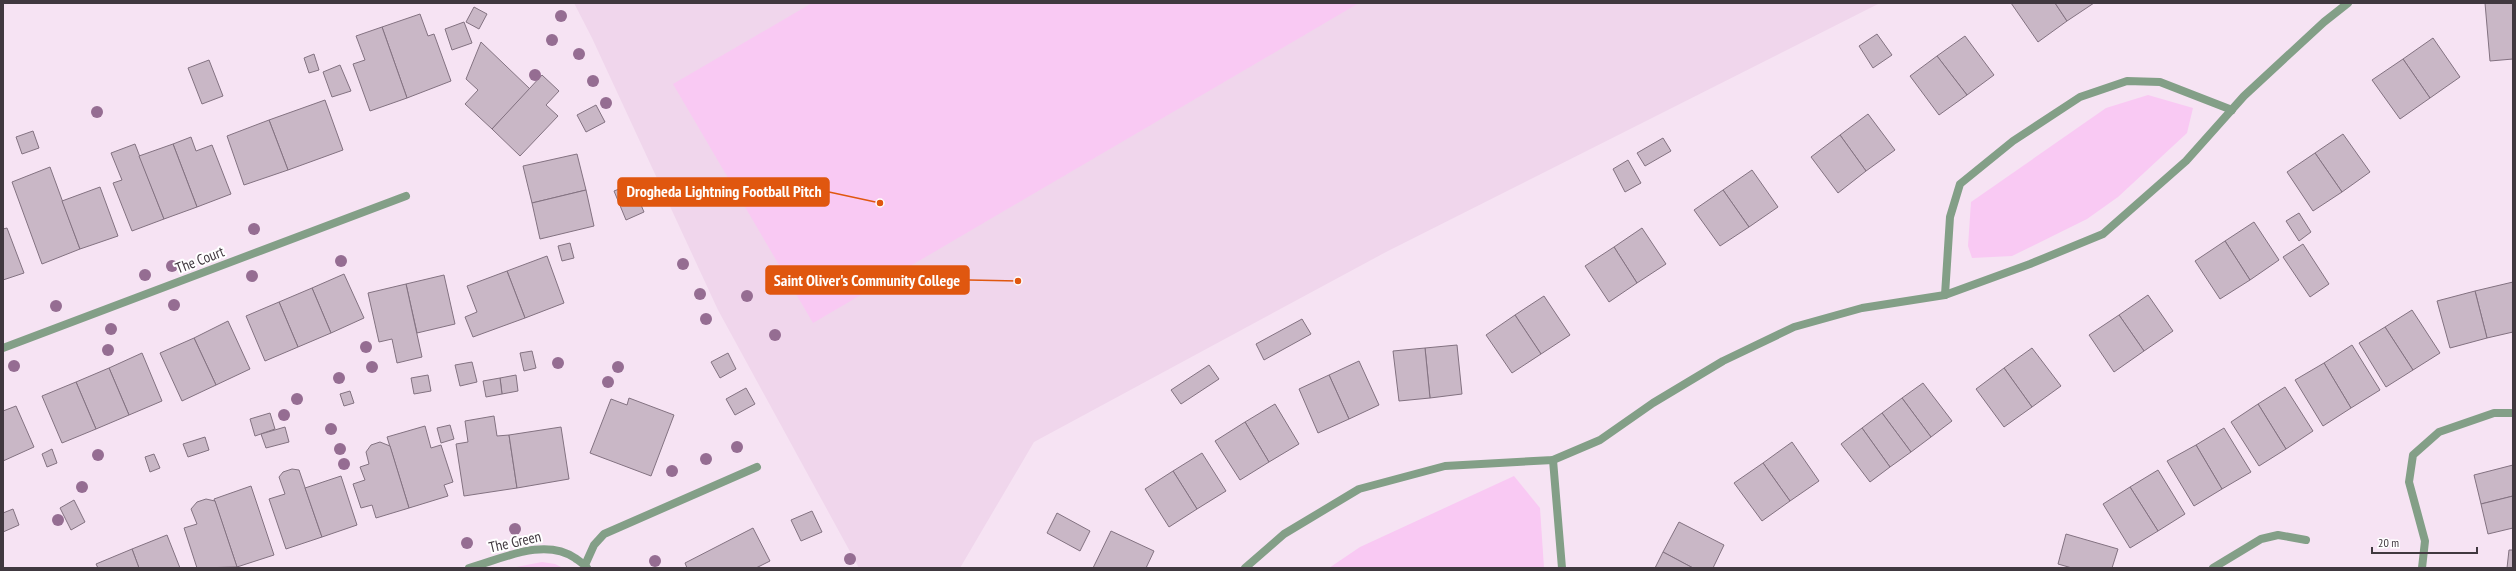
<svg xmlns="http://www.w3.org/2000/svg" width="2516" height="571" font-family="'PT Sans Narrow',sans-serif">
	<rect width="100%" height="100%" fill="#f6e3f3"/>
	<path fill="#f0d6ec" d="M574,3H1880L1386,252L1034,442L960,568H859L718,310L592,38Z"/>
	<g fill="#f9c9f3">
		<path d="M812,3H1359L813,323L673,84Z"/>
		<path d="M2148,95L2193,108L2187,133L2118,197L2087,219L2012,256L1972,258L1968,246L1971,202L2106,108Z"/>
		<path d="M1514,476L1540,508L1544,568H1329L1360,547Z"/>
		<path d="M542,562L555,564L563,568H511Z"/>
	</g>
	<g fill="#c9b7c6" stroke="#837281">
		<path d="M2011,3H2055L2067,21L2038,42Z"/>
		<path d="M2055,3H2094L2067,21Z"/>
		<path d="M2485,3H2513V59L2490,61Z"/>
		<path d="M474,7L487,14L479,29L466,22Z"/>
		<path d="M420,14L428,36L434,34L451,81L407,98L382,27Z"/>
		<path d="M464,22L472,43L452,50L445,29Z"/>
		<path d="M382,27L407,98L370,111L353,64L365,60L356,36Z"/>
		<path d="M1877,34L1892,55L1873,68L1859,46Z"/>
		<path d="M1965,36L1994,75L1967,95L1937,56Z"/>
		<path d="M2433,38L2460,77L2430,98L2403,59Z"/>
		<path d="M481,42L530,89L492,129L465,104L478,90L466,79Z"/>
		<path d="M314,54L319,70L309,73L304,58Z"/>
		<path d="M1937,56L1967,95L1939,115L1910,76Z"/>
		<path d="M2403,59L2430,98L2400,119L2372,80Z"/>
		<path d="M209,60L223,96L202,104L188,68Z"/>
		<path d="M340,65L351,91L332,97L323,72Z"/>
		<path d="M542,75L559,91L546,105L558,116L520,156L492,129Z"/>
		<path d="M325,100L343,150L288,170L269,120Z"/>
		<path d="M596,105L605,122L586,132L577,115Z"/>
		<path d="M1868,114L1895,150L1866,171L1840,135Z"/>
		<path d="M269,120L288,170L244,185L227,136Z"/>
		<path d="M33,131L39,148L22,154L16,137Z"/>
		<path d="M2343,134L2370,172L2342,192L2315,153Z"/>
		<path d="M1840,135L1866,171L1838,193L1811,157Z"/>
		<path d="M191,137L196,151L212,145L231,194L197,207L173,144Z"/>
		<path d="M1663,138L1671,151L1645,166L1637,153Z"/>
		<path d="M135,144L164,219L132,231L113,183L122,180L111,153Z"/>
		<path d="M173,144L197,207L164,219L139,156Z"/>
		<path d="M2315,153L2342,192L2313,211L2287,172Z"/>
		<path d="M577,154L586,190L532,203L523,166Z"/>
		<path d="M1628,160L1641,183L1625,192L1613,169Z"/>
		<path d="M50,167L80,249L42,264L12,182Z"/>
		<path d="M1752,170L1778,207L1749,227L1723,190Z"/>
		<path d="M100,187L118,236L80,249L62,201Z"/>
		<path d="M624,187L630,201L638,198L644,212L626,220L614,191Z"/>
		<path d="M586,190L594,226L540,239L532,203Z"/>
		<path d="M1723,190L1749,227L1720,246L1694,210Z"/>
		<path d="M2299,213L2311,232L2299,241L2286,221Z"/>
		<path d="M2254,222L2279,260L2250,280L2225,241Z"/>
		<path d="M7,228L24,273L3,280V229Z"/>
		<path d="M1642,228L1666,264L1637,283L1614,247Z"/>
		<path d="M2225,241L2250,280L2220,299L2195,261Z"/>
		<path d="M570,243L574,258L562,261L558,246Z"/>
		<path d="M2303,244L2329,284L2310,297L2283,257Z"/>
		<path d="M1614,247L1637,283L1609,302L1585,266Z"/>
		<path d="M547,256L564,303L525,318L507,271Z"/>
		<path d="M507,271L525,318L473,337L465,317L477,312L467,286Z"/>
		<path d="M344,274L364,318L331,333L312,288Z"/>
		<path d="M444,275L455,324L417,333L406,284Z"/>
		<path d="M2513,282V332L2487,338L2475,291Z"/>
		<path d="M406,284L422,357L397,363L392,339L379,342L368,293Z"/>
		<path d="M312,288L331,333L298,347L279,302Z"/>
		<path d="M2475,291L2487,338L2450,348L2437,301Z"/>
		<path d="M2148,295L2173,331L2144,351L2119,315Z"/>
		<path d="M1544,296L1570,335L1541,354L1515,315Z"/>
		<path d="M279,302L298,347L265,361L246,316Z"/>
		<path d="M2412,310L2440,353L2413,370L2385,327Z"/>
		<path d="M1515,315L1541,354L1512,373L1486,335Z"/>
		<path d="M2119,315L2144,351L2114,372L2089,335Z"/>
		<path d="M1302,319L1311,334L1264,360L1256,344Z"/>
		<path d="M228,321L250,369L216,385L194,338Z"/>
		<path d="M2385,327L2413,370L2386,387L2359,343Z"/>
		<path d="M194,338L216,385L182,401L160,353Z"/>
		<path d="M1457,345L1462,394L1430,398L1425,348Z"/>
		<path d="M2352,345L2380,390L2351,408L2324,363Z"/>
		<path d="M1425,348L1430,398L1399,401L1393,351Z"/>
		<path d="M2032,348L2061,386L2032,407L2004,368Z"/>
		<path d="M532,351L536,368L524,371L520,353Z"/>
		<path d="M142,353L162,401L129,415L109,368Z"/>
		<path d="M728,353L736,369L720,378L711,362Z"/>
		<path d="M1359,361L1379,405L1349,419L1329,375Z"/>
		<path d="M472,362L477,382L460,386L455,365Z"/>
		<path d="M2324,363L2351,408L2323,426L2295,380Z"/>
		<path d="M1209,365L1219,379L1181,404L1171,390Z"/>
		<path d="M109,368L129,415L96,429L76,382Z"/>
		<path d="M2004,368L2032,407L2004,427L1976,389Z"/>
		<path d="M428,375L431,391L414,394L411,378Z"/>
		<path d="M516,375L518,391L502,394L500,378Z"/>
		<path d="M1329,375L1349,419L1318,433L1299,389Z"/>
		<path d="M500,378L502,394L486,397L483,381Z"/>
		<path d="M76,382L96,429L62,443L42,396Z"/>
		<path d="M1923,383L1952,421L1931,437L1902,398Z"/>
		<path d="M2285,387L2313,431L2286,449L2258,404Z"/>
		<path d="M746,388L755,404L735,415L726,399Z"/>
		<path d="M350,391L354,403L344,406L340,394Z"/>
		<path d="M629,398L674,415L651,476L590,453L611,399L627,405Z"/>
		<path d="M1902,398L1931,437L1911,452L1882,413Z"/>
		<path d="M1275,404L1299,444L1269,462L1245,422Z"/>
		<path d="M2258,404L2286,449L2259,466L2231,422Z"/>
		<path d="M16,406L34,447L3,461V411Z"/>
		<path d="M270,413L275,429L255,436L250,419Z"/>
		<path d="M1882,413L1911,452L1890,467L1862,428Z"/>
		<path d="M494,416L497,436L509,435L517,488L464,496L456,444L468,442L465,421Z"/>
		<path d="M1245,422L1269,462L1240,480L1215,441Z"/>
		<path d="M450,425L454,439L441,443L437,428Z"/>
		<path d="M425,426L431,448L441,445L453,482L444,485L448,496L409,508L387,437Z"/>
		<path d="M285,427L289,442L266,448L261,434Z"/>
		<path d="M561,427L569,479L517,488L509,435Z"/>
		<path d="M1862,428L1890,467L1870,482L1841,444Z"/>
		<path d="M2224,428L2251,472L2222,489L2196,445Z"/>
		<path d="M205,437L209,450L188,457L183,444Z"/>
		<path d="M380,442L390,446L409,508L376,518L372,505L361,508L353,484L365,480L360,467L369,464L366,452L371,445Z"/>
		<path d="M1792,442L1819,481L1790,501L1763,463Z"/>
		<path d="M2196,445L2222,489L2194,506L2167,461Z"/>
		<path d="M52,449L57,463L47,467L42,454Z"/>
		<path d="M1202,453L1226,491L1197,509L1173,471Z"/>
		<path d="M154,454L160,468L150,472L145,457Z"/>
		<path d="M1763,463L1790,501L1762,521L1734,483Z"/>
		<path d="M2513,465V496L2481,504L2474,475Z"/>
		<path d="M292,469L299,470L322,537L286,549L269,499L285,494L279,477L283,472Z"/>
		<path d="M2158,470L2185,514L2158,531L2130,487Z"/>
		<path d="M1173,471L1197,509L1169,527L1145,489Z"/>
		<path d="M341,476L357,525L322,537L305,488Z"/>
		<path d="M251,486L274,555L237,567L214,499Z"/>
		<path d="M2130,487L2158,531L2130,548L2103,504Z"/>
		<path d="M2513,496V528L2488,534L2481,504Z"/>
		<path d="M206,499L215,501L237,567L197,568L184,528L197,524L191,509L197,502Z"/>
		<path d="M74,500L85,522L71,530L60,508Z"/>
		<path d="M13,509L19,525L3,532V513Z"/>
		<path d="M812,511L822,532L801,541L791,520Z"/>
		<path d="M1057,513L1090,531L1080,551L1047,533Z"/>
		<path d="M1679,522L1724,545L1713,568H1693L1663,552Z"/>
		<path d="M753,528L770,561L756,568H687L685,563Z"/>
		<path d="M1111,531L1154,551L1146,568H1093Z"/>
		<path d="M2066,534L2118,549L2112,568H2072L2058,564Z"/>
		<path d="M167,535L180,568H139L132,549Z"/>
		<path d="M132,549L139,568H98L96,564Z"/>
		<path d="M2509,550H2513V568H2507Z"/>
		<path d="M1663,552L1693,568H1655Z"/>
	</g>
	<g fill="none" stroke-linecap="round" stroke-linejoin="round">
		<g stroke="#839f87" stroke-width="8">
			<path d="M1945,295L1950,217L1960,184L2013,141L2080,97L2127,81L2160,82L2232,110"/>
			<path d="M3,348L406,196"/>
			<path d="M1553,460L1562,568"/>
			<path d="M585,565L594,545L604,534L757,467"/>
			<path d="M469,568C502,559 544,537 575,558C579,561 584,564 587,568"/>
			<path d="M1245,568L1284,534L1359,489L1445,466L1553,460L1600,440L1653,403L1723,361L1794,327L1862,308L1945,295L2030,264L2103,234L2186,161L2244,96L2324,22L2348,3"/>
			<path d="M2213,568L2261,539L2278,535L2306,540"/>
			<path d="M2422,568L2425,541L2409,482L2413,455L2439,432L2494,413H2513"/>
		</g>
	</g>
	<g fill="#956d92">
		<circle cx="561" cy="16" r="6"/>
		<circle cx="552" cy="40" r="6"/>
		<circle cx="579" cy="54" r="6"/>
		<circle cx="535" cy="75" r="6"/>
		<circle cx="593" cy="81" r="6"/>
		<circle cx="606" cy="103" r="6"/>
		<circle cx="97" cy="112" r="6"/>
		<circle cx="254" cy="229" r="6"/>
		<circle cx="341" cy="261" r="6"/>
		<circle cx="683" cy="264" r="6"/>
		<circle cx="172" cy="266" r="6"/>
		<circle cx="145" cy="275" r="6"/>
		<circle cx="252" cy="276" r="6"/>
		<circle cx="700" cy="294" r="6"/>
		<circle cx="747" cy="296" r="6"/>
		<circle cx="174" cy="305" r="6"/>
		<circle cx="56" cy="306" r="6"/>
		<circle cx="706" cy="319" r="6"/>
		<circle cx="111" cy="329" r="6"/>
		<circle cx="775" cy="335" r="6"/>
		<circle cx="366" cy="347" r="6"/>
		<circle cx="108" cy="350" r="6"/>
		<circle cx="558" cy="363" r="6"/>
		<circle cx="14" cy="366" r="6"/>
		<circle cx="372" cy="367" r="6"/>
		<circle cx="618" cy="367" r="6"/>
		<circle cx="339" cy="378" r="6"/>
		<circle cx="608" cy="382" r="6"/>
		<circle cx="297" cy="399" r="6"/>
		<circle cx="284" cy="415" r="6"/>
		<circle cx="331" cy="429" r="6"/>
		<circle cx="737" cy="447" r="6"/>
		<circle cx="340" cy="449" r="6"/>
		<circle cx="98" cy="455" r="6"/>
		<circle cx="706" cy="459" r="6"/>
		<circle cx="344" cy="464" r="6"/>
		<circle cx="672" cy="471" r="6"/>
		<circle cx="82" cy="487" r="6"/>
		<circle cx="58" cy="520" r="6"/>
		<circle cx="515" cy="529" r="6"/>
		<circle cx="467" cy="543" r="6"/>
		<circle cx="850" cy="559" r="6"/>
		<circle cx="655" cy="561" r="6"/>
	</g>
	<g text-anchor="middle" stroke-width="4" stroke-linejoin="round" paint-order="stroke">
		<g font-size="15" fill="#40383f" stroke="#fff">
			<text transform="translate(200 260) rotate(-21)" y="5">The Court</text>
			<text transform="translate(515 542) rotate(-13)" y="5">The Green</text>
		</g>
	</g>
	<path fill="none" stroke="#e0570f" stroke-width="1.5" d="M880 203L829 192M1018 281L969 280"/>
	<g fill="#e0570f" stroke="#fff" stroke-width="1.5">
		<circle cx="880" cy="203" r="4"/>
		<circle cx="1018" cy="281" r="4"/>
	</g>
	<g fill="#e0570f" stroke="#e0570f" stroke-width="1.5">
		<rect x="618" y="178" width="211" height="28" rx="4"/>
		<rect x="766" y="266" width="203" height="28" rx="4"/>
	</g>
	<g font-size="16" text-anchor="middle" font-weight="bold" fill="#fff">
		<text x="724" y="197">Drogheda Lightning Football Pitch</text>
		<text x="867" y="286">Saint Oliver's Community College</text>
	</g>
	<rect width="2516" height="571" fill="none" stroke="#40383f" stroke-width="8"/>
	<path d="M2372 547v6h105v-6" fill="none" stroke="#40383f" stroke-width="2"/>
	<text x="2378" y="547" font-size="12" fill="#40383f" stroke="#ffffff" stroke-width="3" paint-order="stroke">20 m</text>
</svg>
